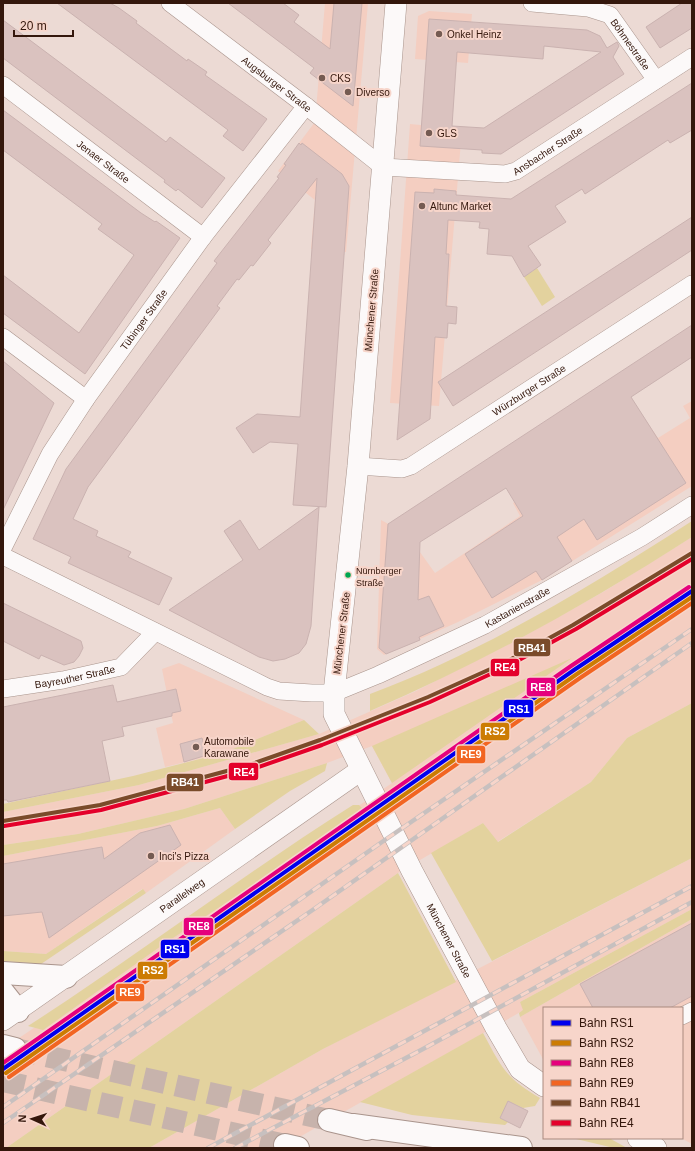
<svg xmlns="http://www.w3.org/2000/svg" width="695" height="1151" font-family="Arial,sans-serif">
	<rect width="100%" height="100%" fill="#ecdad4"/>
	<g fill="#f4cec1">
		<path d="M325,3H368L346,252L311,249L315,200L278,171L315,122Z"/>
		<path d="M429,11L472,14L468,63L415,59L418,16Z"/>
		<path d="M410,124L462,129L439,406L390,403Z"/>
		<path d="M692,401V486L542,580L458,622L384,655L377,649L381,520L407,534L435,573L520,516L513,503L549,479L607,433L640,412L658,438L690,418L683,406Z"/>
		<path d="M692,537V703L627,738L591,782L497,842L483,823L398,873L6,1148H3V1049L392,783L372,746L327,763L184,809L78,834L3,845V812L139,785L319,734L414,692L528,634L605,591Z"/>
		<path d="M179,663L304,720L223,753L165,767L156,728L173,723L162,669Z"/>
		<path d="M220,808L235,829L146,893L142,889L46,954L3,951V856L157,826Z"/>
		<path d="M692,858V909L520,1002L524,1010L280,1148H149L323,1049Z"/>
		<path d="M692,919V1144L681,1138L682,1008H544V1061L520,1017Z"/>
	</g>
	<g fill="#e3d29e">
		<path d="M537,268L555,297L542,306L524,277Z"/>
		<path d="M692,521V537C589,603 482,663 370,711V694C485,651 589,587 692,521Z"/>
		<path d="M572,658L392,783L372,746Z"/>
		<path d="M692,703V858L492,961L431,853L483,823L498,842L591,782L627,738Z"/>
		<path d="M304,720L319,734L139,785L3,812V804L133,776L223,753Z"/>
		<path d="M327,763L325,771L290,791L235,829L220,808L157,826L3,856V845L78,834L184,809Z"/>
		<path d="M353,805H359L363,809L337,829L161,946L43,1030L28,1026C138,955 242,875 353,805Z"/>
		<path d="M398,873L456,982L323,1049L149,1148H6Z"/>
		<path d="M143,889L146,893L41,964L3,961V951L46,954Z"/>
		<path d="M692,909V919L520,1017L519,1013L523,1010L520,1002Z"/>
		<path d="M483,1033C501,1066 505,1078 540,1098L535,1106L523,1108L508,1101L500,1118L508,1122L505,1125L412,1115L360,1102Z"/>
		<path d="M572,1138H609L627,1148H614Z"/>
	</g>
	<g fill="#dac2bf" stroke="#cab2b0" fill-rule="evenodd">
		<path d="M57,3H110L119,8L137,21L136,23L187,61L188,59L207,72L205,75L267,119L243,151L223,136L228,130Z"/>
		<path d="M228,3H283L299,15L294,22L330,49L334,3H362L353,106L310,73L314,68Z"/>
		<path d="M682,3H692V28L660,48L646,27Z"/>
		<path d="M429,19L587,30L600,36L607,48L617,42L619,46L613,57L624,74L501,154L482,153V150L420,146ZM544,46L601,52L484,128L452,126L457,52L543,59Z"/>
		<path d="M3,20L166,142L170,137L225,178L202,208L178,189L176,191L164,182L165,180L3,58Z"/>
		<path d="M692,83V130L670,143L668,140L585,194L582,189L555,206L566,222L528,246L541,265L524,277L512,256L487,254L489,229L479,228L480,222L448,220L446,254H449L446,306L457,307L456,324L448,323L447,338L435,337L430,419L397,440L415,192L434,193V189L456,191V195L511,199Z"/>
		<path d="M3,110L141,213L155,222L156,221L180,238L85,374L3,313V275L79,333L134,255L98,229L102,224L3,150Z"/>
		<path d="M299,143L301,145L302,143L342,174L349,186L326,507L293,505L298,444L270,442L253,453L236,428L257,414L300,417L317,178L268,240L271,243L253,266L251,265L239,280L237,279L217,306L220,308L88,487L73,519L98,531L96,536L131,552L128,557L172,578L159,605L68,563L71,557L33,539L66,469L217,263L214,261L279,178L277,177L286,165L284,164Z"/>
		<path d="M692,217V250L453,406L438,382Z"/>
		<path d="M692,325V357L631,397L686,483L597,540L584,519L557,537L572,561L542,580L536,571L492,598L465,554L523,516L506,488L420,542L418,600L429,596L444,626L419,637L420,640L386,654L379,648L388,524Z"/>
		<path d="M3,361L54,403L3,510Z"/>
		<path d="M319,507L311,626L306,644L299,653L285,659L273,661L259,657L169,610L243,560L224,531L240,520L259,550Z"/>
		<path d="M3,603L81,641L83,648L79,656L74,662L64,665L41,655L39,659L3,641Z"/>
		<path d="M113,685L117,702L176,689L181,711L172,713V716L122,727L124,736L102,741L110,781L8,802L7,800H3V707Z"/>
		<path d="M202,738L207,755L184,762L180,744Z"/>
		<path d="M170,825L181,845L49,938L42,912L3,916V864L102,847L104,859L140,833Z"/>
		<path d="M692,923V996L670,1008H593L580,984Z"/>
		<path d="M508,1101L528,1111L520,1128L500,1118Z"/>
	</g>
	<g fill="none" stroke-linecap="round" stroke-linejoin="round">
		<g stroke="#c7b3ac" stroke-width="22" stroke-dasharray="22 11" stroke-linecap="butt">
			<path d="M15,1049L329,1120"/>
			<path d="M3,1081L285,1145"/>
		</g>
		<defs>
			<g id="minor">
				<path id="s1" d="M170,3L306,106L383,167L505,174L516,171L692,57"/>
				<path id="s2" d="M532,3L588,8L610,15L656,80"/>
				<path id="s3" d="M3,85L203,237"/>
				<path d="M3,337L86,399"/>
				<path id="s4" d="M358,466L402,469L411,466L692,284"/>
				<path id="s5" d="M3,548L50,454L86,399L203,237L306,106"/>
				<path id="s6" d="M3,556L267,687L279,691L312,693H334L378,675L485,625L642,537L692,505"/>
				<path id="s7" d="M3,689L63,680L121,667L155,632"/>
				<path d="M682,1016L692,1011"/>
			</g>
			<g id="tertiary">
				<path id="s8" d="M396,3L358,466L334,693V714L412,871L496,1028L520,1069L544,1086"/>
				<path id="s9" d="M3,1020L361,770"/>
				<path d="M638,1138L656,1148"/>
			</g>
			<g id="trunk">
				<path d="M3,973L66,977"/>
				<path d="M3,992L18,1011"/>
				<path d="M3,1046L15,1049"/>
				<path d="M329,1120L367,1129"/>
				<path d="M353,1125L521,1148"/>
				<path d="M285,1145L298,1148"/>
			</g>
		</defs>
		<use href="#minor" stroke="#a9948c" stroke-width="18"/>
		<use href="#tertiary" stroke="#a9948c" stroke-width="22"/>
		<use href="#trunk" stroke="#a9948c" stroke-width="24"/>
		<use href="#minor" stroke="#fcf9f9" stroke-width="17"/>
		<use href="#tertiary" stroke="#fcf9f9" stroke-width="21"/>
		<use href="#trunk" stroke="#fcf9f9" stroke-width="22"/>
		<defs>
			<g id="rail">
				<path d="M3,1107L382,842L692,629"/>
				<path d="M3,1123L314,909L692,643"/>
				<path d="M208,1148L692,886"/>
				<path d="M235,1148L423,1049L692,902"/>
			</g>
		</defs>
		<use href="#rail" stroke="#c7c0bf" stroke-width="4.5"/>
		<use href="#rail" stroke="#f7d5ca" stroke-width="3" stroke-dasharray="9" stroke-linecap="butt"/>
		<defs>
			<path id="rail-1" d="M3,1069L574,670L692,591"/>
			<path id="rail-2" d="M6,1073L577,674L692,597"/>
			<path id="rail-3" d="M3,1063L571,666L689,587"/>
			<path id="rail-4" d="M9,1077L580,678L692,603"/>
			<path id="rail-5" d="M3,821L100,805L249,765L320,740L428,697L506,662L573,625L692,553"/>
			<path id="rail-6" d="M4,826L101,810L250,770L322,745L430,702L508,666L576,629L692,559"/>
		</defs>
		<use href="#rail-1" stroke="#f7d5ca" stroke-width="7"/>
		<use href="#rail-2" stroke="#f7d5ca" stroke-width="7"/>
		<use href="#rail-3" stroke="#f7d5ca" stroke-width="7"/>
		<use href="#rail-4" stroke="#f7d5ca" stroke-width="7"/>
		<use href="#rail-5" stroke="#f7d5ca" stroke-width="7"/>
		<use href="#rail-6" stroke="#f7d5ca" stroke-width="7"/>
		<use href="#rail-1" stroke="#00e" stroke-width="4"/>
		<use href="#rail-2" stroke="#cc7c03" stroke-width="4"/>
		<use href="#rail-3" stroke="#e5007d" stroke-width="4"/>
		<use href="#rail-4" stroke="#f26522" stroke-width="4"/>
		<use href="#rail-5" stroke="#7a4b2a" stroke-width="4"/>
		<use href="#rail-6" stroke="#e4002b" stroke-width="4"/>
	</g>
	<g fill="#745b52" stroke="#f7d5ca" stroke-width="1.5">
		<circle cx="439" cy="34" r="4"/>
		<circle cx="322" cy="78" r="4"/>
		<circle cx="348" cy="92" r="4"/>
		<circle cx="429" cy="133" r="4"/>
		<circle cx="422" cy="206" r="4"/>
		<circle cx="196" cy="747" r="4"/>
		<circle cx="151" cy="856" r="4"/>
	</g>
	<circle fill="#00a651" stroke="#f7d5ca" stroke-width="1.5" cx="348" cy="575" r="3.5"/>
	<g text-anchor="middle" stroke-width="4" stroke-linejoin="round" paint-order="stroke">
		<g font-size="9" fill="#34170c" stroke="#f7d5ca" text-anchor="start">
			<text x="356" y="574">Nürnberger<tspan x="356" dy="12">Straße</tspan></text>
		</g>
		<g font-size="10" fill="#34170c" stroke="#f7d5ca" text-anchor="start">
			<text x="447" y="38">Onkel Heinz</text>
			<text x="330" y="82">CKS</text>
			<text x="356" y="96">Diverso</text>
			<text x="437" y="137">GLS</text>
			<text x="430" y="210">Altunc Market</text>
			<text x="204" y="745">Automobile<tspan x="204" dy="12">Karawane</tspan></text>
			<text x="159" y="860">Inci's Pizza</text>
		</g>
		<g font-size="10" fill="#34170c" stroke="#f7d5ca">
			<text dy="4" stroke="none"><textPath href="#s2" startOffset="115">Böhmestraße</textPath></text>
			<text dy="4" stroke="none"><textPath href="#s1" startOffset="134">Augsburger Straße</textPath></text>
			<text dy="4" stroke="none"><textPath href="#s1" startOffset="440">Ansbacher Straße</textPath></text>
			<text dy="4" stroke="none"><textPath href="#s3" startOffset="126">Jenaer Straße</textPath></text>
			<text transform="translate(371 310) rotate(-85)" y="4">Münchener Straße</text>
			<text dy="4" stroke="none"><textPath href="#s5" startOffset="269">Tübinger Straße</textPath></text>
			<text dy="4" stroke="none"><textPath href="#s4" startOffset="194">Würzburger Straße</textPath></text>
			<text dy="4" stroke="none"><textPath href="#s6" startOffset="565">Kastanienstraße</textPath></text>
			<text transform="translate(341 633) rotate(-83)" y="4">Münchener Straße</text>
			<text dy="4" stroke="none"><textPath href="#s7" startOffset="73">Bayreuther Straße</textPath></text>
			<text dy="4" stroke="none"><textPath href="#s9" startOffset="218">Parallelweg</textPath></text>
			<text dy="4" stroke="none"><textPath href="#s8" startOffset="968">Münchener Straße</textPath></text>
		</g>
	</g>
	<g stroke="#f7d5ca" stroke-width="1.5">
		<rect x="513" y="638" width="38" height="19" rx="4" fill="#7a4b2a"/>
		<rect x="490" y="658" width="30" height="19" rx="4" fill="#e4002b"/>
		<rect x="526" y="677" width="30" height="20" rx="4" fill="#e5007d"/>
		<rect x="503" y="699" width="31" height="19" rx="4" fill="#00e"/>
		<rect x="480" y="722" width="30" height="19" rx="4" fill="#cc7c03"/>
		<rect x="456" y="745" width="30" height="19" rx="4" fill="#f26522"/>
		<rect x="228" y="762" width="31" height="19" rx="4" fill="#e4002b"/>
		<rect x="166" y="773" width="38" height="19" rx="4" fill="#7a4b2a"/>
		<rect x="183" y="917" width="31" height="19" rx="4" fill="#e5007d"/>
		<rect x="160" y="939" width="30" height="20" rx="4" fill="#00e"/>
		<rect x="137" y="961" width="31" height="19" rx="4" fill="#cc7c03"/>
		<rect x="115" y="983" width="30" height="19" rx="4" fill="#f26522"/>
	</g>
	<g font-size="11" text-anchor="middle" font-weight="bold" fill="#fff">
		<text x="532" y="652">RB41</text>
		<text x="505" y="671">RE4</text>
		<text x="541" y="691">RE8</text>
		<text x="519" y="713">RS1</text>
		<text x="495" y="735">RS2</text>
		<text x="471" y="758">RE9</text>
		<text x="244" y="776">RE4</text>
		<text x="185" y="786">RB41</text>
		<text x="199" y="930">RE8</text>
		<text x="175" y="953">RS1</text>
		<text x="153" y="974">RS2</text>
		<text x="130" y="996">RE9</text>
	</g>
	<rect width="695" height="1151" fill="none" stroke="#34170c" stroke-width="8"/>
	<rect x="543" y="1007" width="140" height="132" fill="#f7d5ca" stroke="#a9897e"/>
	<rect x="551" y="1020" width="20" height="6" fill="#0000ee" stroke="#a9897e"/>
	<text x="579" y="1027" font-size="12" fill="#34170c">Bahn RS1</text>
	<rect x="551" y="1040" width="20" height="6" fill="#cc7c03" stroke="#a9897e"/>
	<text x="579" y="1047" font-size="12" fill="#34170c">Bahn RS2</text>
	<rect x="551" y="1060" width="20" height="6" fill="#e5007d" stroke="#a9897e"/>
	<text x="579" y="1067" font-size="12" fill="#34170c">Bahn RE8</text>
	<rect x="551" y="1080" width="20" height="6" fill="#f26522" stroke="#a9897e"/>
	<text x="579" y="1087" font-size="12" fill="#34170c">Bahn RE9</text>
	<rect x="551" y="1100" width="20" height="6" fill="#7a4b2a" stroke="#a9897e"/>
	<text x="579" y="1107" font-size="12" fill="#34170c">Bahn RB41</text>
	<rect x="551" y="1120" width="20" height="6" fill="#e4002b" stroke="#a9897e"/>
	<text x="579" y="1127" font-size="12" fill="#34170c">Bahn RE4</text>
	<g transform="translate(32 1119) rotate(273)" stroke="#f7d5ca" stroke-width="3" paint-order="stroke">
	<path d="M0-3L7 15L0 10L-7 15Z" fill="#34170c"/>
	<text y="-6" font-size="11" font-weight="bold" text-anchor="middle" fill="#34170c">N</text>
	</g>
	<path d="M14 30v6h59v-6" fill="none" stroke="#34170c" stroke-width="2"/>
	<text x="20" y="30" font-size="12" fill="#34170c" stroke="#f7d5ca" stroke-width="3" paint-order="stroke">20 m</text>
</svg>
